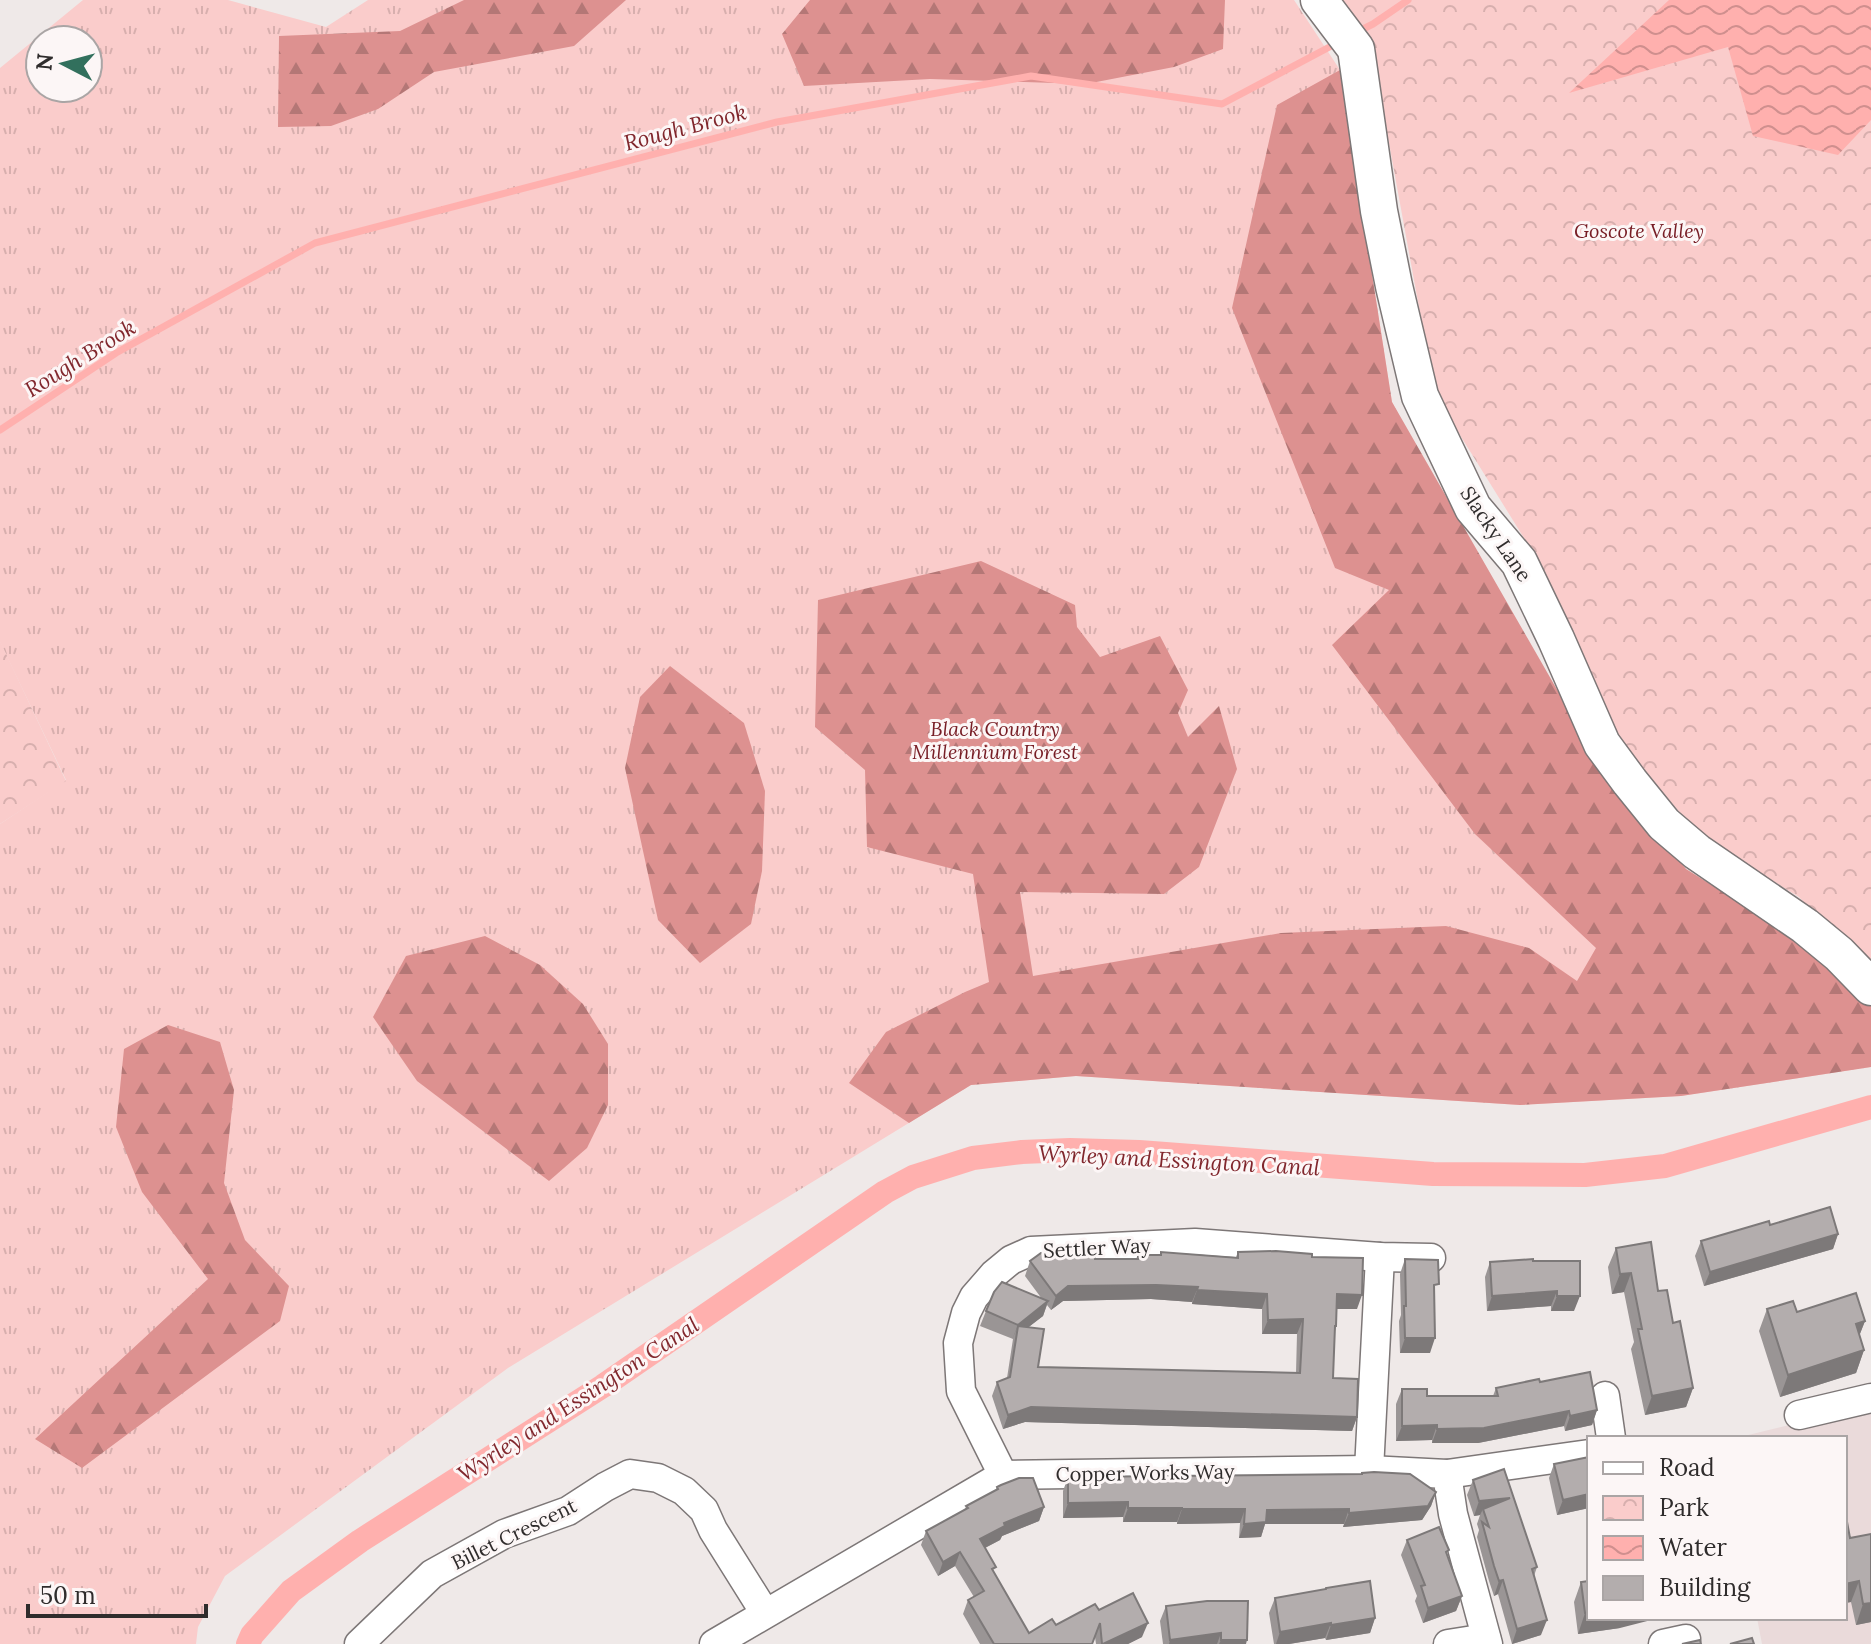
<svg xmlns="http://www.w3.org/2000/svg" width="1871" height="1644" font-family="Lora,serif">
	<defs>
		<pattern id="grass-tufts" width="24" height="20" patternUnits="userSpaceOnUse" patternTransform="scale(2)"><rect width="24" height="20" fill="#facccb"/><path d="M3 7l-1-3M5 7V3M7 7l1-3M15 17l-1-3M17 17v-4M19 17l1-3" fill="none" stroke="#d7afae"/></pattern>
		<pattern id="forest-firs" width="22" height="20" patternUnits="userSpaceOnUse" patternTransform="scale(2)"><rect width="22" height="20" fill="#dd9190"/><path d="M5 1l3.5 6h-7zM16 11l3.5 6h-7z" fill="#b47776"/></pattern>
		<pattern id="park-crowns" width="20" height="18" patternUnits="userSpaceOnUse" patternTransform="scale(2)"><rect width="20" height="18" fill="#facccb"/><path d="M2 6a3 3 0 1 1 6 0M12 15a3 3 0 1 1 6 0" fill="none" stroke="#d7afae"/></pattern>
		<pattern id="water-waves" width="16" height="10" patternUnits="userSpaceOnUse" patternTransform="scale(2)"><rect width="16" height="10" fill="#ffb0ae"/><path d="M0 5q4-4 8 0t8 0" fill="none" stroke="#cf8f8e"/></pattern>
	</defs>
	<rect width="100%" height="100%" fill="#efe9e8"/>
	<path fill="#eadada" d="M1871,1405V1644H1762L1757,1618H1845V1438H1736Z"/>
	<path fill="url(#grass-tufts)" fill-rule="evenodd" d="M83,0H228L326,27L368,0H1294L1340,70L1392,402L1458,528L1594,754L1686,869L1837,964L1871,1005V1067L1681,1096L1520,1105L1076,1076L971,1085L508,1368L225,1576L198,1627L196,1644H0V824L66,780L0,642V68ZM40,40H88V88H40Z"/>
	<g fill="url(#forest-firs)">
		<path d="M464,0H626L574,46L434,72L378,109L331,126L278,127L279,36L400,31Z"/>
		<path d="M810,0H1225L1223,49L1174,67L1086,84L930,79L804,86L782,34Z"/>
		<path d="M1340,70L1392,402L1594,754L1686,869L1838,964L1871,1005V1067L1681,1096L1520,1105L1076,1076L971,1085L909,1123L849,1083L886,1032L965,992L989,982L973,874L867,847L865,770L815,727L818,600L981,561L1075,605L1077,627L1100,657L1160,636L1188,690L1178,713L1188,737L1219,706L1237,769L1199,867L1164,894L1020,892L1033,976L1281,933L1446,926L1529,948L1577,981L1596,948L1475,834L1332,645L1389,590L1335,568L1232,308L1277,105Z"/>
		<path d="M670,666L744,723L765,791L762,871L751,924L700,963L658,920L625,768L640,697Z"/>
		<path d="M485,936L540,965L583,1004L608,1044V1105L587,1148L549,1181L417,1081L373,1017L406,956Z"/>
		<path d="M168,1025L220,1042L234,1090L224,1183L245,1240L289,1286L280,1321L82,1468L35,1439L208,1279L142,1192L116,1127L124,1049Z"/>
	</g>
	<g fill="url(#park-crowns)">
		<path d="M1338,0H1871V973L1799,897L1701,837L1620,743L1534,554L1435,395L1372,50Z"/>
		<path d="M0,641L66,781L0,824Z"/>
	</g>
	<path fill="url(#water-waves)" d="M1669,0H1871V120L1838,155L1753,136L1728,47L1569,93Z"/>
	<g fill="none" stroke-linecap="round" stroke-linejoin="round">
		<g stroke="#ffb0ae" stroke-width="7">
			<path d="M1355,33L1373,24L1408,0"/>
			<path d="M0,430L116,353L315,243L777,122L1031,76L1222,104L1337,43"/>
		</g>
		<path stroke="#ffb0ae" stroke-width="24" d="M248,1644L252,1635L291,1591L360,1541L603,1386L885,1192L913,1177L973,1158L1022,1152L1070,1150L1139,1152L1433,1174L1585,1175L1665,1166L1871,1107"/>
		<defs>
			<g id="minor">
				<path d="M1605,1396L1611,1438"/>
				<path d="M1799,1415L1871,1398"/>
				<path d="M1369,1470L1380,1257"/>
				<path d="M1447,1474L1589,1454"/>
				<path d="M1003,1475L961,1391L958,1343L966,1313L974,1297L994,1274L1011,1260L1031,1251L1195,1243L1380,1257L1431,1258"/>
				<path d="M359,1644L432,1574L504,1534L568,1511L605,1487L630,1474L658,1478L684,1491L704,1510L713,1530L765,1613"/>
				<path d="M714,1644L1003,1475L1369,1470L1447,1474L1453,1514L1488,1644"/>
				<path d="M1448,1644L1486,1638"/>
				<path d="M1663,1644L1686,1639"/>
			</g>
			<path id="tertiary" d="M1319,0L1356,49L1379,211L1394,286L1420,396L1473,508L1519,562L1556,639L1602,744L1630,782L1664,824L1697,852L1805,926L1839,954L1871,987"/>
		</defs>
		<use href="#minor" stroke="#7d7777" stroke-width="31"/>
		<use href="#tertiary" stroke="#7d7777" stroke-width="39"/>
		<use href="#minor" stroke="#fff" stroke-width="28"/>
		<use href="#tertiary" stroke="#fff" stroke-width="36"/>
	</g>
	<g fill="#9a9595" fill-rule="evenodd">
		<path d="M1838,1234L1833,1249L1704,1286L1695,1256L1701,1241Z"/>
		<path d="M1616,1248L1658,1291L1673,1323L1693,1388L1686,1407L1645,1415L1631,1349L1634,1342L1624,1292L1612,1294L1608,1267Z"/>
		<path d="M1161,1252L1236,1257L1238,1252L1312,1257L1357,1309H1337L1336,1326L1335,1331L1333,1378L1357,1417L1352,1431L1025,1422L1003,1429L992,1396L997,1382L1007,1378L1013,1339L980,1326L986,1311L1042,1299L1025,1276L1030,1261L1136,1259L1138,1255H1160ZM1151,1299L1192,1302V1304L1262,1309V1334H1297L1296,1373L1038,1367L1028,1327L1043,1316L1047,1305L1051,1310L1063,1301Z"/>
		<path d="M1405,1259L1434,1296L1430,1353H1400L1399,1321L1401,1315L1400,1274Z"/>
		<path d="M1533,1261L1574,1311H1551V1306L1487,1311L1485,1277L1490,1262Z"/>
		<path d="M1767,1309L1865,1321L1859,1336L1864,1350L1856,1373L1780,1397L1759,1331Z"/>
		<path d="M1540,1382L1597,1410L1592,1425L1565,1431L1564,1426L1478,1443H1432V1440L1396,1441V1404L1402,1389L1427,1396H1493L1496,1388Z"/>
		<path d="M1589,1457V1508L1557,1515L1549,1478L1554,1464Z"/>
		<path d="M1068,1477L1436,1492L1431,1506L1422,1520L1343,1527L1344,1524H1265L1261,1537L1239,1538L1240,1523L1177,1524V1522H1123V1517L1063,1518V1491Z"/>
		<path d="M1473,1480L1537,1567L1534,1576L1541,1635L1512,1644L1498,1594L1494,1596L1489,1581L1477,1537L1479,1530L1477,1524L1480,1515L1474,1516L1467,1495Z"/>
		<path d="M997,1487L1044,1507L1039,1521L1002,1536L1000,1540L985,1548L994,1573L1029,1633L1056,1625L1099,1610L1142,1637L1128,1644H1096L1095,1637L1092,1644H980L963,1614L968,1600L974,1597L955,1566L938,1576L921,1545L926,1531L965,1510L966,1506L996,1490Z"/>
		<path d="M1845,1511L1850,1538L1871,1622L1856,1625L1851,1602L1845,1603Z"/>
		<path d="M1407,1540L1447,1556L1462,1596L1456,1611L1423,1623L1415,1601L1417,1596L1401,1555Z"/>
		<path d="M1581,1582L1620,1628L1578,1634L1574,1602Z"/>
		<path d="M1326,1588L1375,1618L1370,1633L1326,1640L1325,1638L1289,1644H1274L1269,1613L1275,1598L1325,1590Z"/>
		<path d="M1166,1606L1246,1644H1163L1160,1621Z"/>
	</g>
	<g fill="#7d7979">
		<path d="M1838,1234L1833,1249L1704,1286L1710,1272Z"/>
		<path d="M1631,1273L1624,1292L1612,1294L1620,1274Z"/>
		<path d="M1156,1285L1198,1287L1192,1302L1151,1299L1063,1301L1051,1310L1056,1296L1068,1286Z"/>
		<path d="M1197,1290L1267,1294L1262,1309L1192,1304Z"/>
		<path d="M1557,1291L1551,1306L1487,1311L1492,1296Z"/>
		<path d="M1337,1294L1362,1295L1357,1309H1332Z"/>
		<path d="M1557,1296H1580L1574,1311H1551Z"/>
		<path d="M1048,1301L1043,1316L1016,1337L1018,1326L1012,1340L1018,1325Z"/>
		<path d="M1303,1319L1297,1334H1262L1268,1320Z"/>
		<path d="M1865,1321L1856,1344V1324Z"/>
		<path d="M1405,1338H1435L1430,1353H1400Z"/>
		<path d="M1864,1350L1856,1373L1780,1397L1788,1375Z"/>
		<path d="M1693,1388L1686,1407L1645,1415L1652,1396Z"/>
		<path d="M1031,1407L1357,1417L1352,1431L1025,1422L1003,1429L1008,1415Z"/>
		<path d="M1597,1410L1592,1425L1565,1431L1570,1416Z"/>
		<path d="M1569,1411L1564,1426L1478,1443H1432L1437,1429Z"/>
		<path d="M1437,1425L1432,1440L1396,1441L1402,1426Z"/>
		<path d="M1436,1492L1431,1506L1422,1520L1343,1527L1349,1513Z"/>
		<path d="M1589,1494V1508L1557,1515L1563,1500Z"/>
		<path d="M1510,1498L1483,1509L1480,1515L1474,1516L1479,1501Z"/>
		<path d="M1128,1502L1123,1517L1063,1518L1068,1503Z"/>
		<path d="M1044,1507L1039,1521L1002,1536L1000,1540L975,1553L980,1539L1004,1523Z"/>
		<path d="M1128,1508H1182L1177,1522H1123Z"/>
		<path d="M1182,1509H1245L1240,1523L1177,1524Z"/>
		<path d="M1349,1509L1344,1524H1265L1261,1537L1239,1538L1244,1524L1267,1510Z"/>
		<path d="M960,1552L955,1566L938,1576L943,1562Z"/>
		<path d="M1503,1580L1498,1594L1494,1596L1499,1581Z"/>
		<path d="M1859,1581L1851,1602L1845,1603V1584Z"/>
		<path d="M1462,1596L1456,1611L1423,1623L1428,1608Z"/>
		<path d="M1871,1603V1622L1856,1625L1863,1604Z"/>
		<path d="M1589,1612V1618H1659L1620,1628L1578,1634L1585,1613Z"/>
		<path d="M1375,1618L1370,1633L1326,1640L1331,1625Z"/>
		<path d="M1547,1620L1541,1635L1512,1644L1517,1629Z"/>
		<path d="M1148,1623L1142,1637L1128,1644H1103Z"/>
		<path d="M1331,1623L1325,1638L1289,1644H1276L1280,1632Z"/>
		<path d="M1221,1633L1217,1644H1169L1170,1640Z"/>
		<path d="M1221,1640H1247L1246,1644H1219Z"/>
	</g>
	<g fill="#b3adad" stroke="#7d7979" stroke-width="2">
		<path d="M1830,1207L1838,1234L1710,1272L1701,1241L1769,1221L1770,1225Z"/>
		<path d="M1651,1242L1658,1291L1667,1290L1673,1323L1680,1321L1693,1388L1652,1396L1638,1329H1642L1631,1273L1620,1274L1616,1248Z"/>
		<path d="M1079,1251H1095V1259H1138V1255H1161V1252L1238,1258V1252L1276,1251L1312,1254V1257L1363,1258L1362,1295L1337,1294L1336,1326H1335L1333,1378L1358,1379L1357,1417L1031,1407L1008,1415L997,1382L1010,1377L1018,1326L1044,1329L1038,1367L1300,1373L1303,1319L1268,1320L1267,1294L1197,1290L1198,1287L1156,1285L1068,1286L1056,1296L1030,1261L1041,1253Z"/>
		<path d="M1405,1259L1438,1260L1439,1284L1434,1285L1435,1338H1405L1404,1306H1406Z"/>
		<path d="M1533,1259V1261H1580V1296H1557V1291L1492,1296L1490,1262Z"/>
		<path d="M1002,1282L1048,1301L1018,1325L986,1311L994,1292Z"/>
		<path d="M1856,1293L1865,1321L1856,1324L1864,1350L1788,1375L1767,1309L1793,1301L1797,1312Z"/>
		<path d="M1590,1372L1597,1410L1570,1416L1569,1411L1484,1428L1437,1429V1425L1402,1426V1389H1427V1396H1498L1496,1388L1539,1379L1540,1382Z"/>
		<path d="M1589,1457V1494L1563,1500L1554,1464Z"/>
		<path d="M1504,1469L1537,1567L1532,1569L1547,1620L1517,1629L1503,1580L1499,1581L1494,1566L1482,1522L1489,1527L1483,1509L1510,1498L1479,1501L1473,1480Z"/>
		<path d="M1374,1472L1410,1474L1436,1492L1428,1506L1349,1513V1509L1267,1510L1266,1522L1244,1524L1245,1509H1182V1508H1128V1502L1068,1503V1477L1362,1474V1473Z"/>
		<path d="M1019,1478H1033L1044,1507L1004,1523L1005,1526L980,1539L996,1567L992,1569L1029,1633L1052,1619L1056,1625L1095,1604L1099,1610L1133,1593L1148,1623L1103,1644H1102L1100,1623L1092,1644H994L968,1600L984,1591L960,1552L943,1562L926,1531L968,1508L966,1506L998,1489L997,1487L1001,1485Z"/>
		<path d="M1845,1511L1850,1538L1871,1534V1603L1863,1604L1859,1581L1845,1584Z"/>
		<path d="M1439,1527L1449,1550L1446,1552L1462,1596L1428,1608L1421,1586L1425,1585L1407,1540Z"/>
		<path d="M1370,1581L1375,1618L1331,1625V1623L1280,1632L1275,1598L1326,1589V1588Z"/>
		<path d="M1589,1581V1612L1585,1613L1581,1582Z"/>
		<path d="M1207,1601H1248L1247,1640H1221V1633L1170,1640L1166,1606Z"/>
		<path d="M1752,1638L1754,1644H1730Z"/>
		<path d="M1700,1640L1701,1644H1682Z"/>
	</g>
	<g text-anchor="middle" stroke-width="6" stroke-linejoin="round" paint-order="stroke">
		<g font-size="20" font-style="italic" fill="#771d25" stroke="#fcf6f6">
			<text x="1639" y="238">Goscote Valley</text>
			<text x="995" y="736">Black Country<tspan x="995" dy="23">Millennium Forest</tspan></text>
		</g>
		<g font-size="20" fill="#2f2c2c" stroke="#fcf6f6">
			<text transform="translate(1496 534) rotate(56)" y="7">Slacky Lane</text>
			<text transform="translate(1097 1248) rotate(-3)" y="7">Settler Way</text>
			<text transform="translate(1145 1473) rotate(-1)" y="7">Copper Works Way</text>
			<text transform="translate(514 1534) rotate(-26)" y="7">Billet Crescent</text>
		</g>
		<g font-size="22" font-style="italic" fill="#81272d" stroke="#fcf6f6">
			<text transform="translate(685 127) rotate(-15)" y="8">Rough Brook</text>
			<text transform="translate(80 358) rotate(-32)" y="8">Rough Brook</text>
			<text transform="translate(1179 1160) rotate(3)" y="8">Wyrley and Essington Canal</text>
			<text transform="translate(578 1399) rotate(-33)" y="8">Wyrley and Essington Canal</text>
		</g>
	</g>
	<rect x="1587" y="1436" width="260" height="184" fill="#fcf6f6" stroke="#aaa5a5" stroke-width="2"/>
	<rect x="1603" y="1462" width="40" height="12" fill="#ffffff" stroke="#aaa5a5" stroke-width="2"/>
	<text x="1659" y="1476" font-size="24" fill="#2f2c2c">Road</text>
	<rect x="1603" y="1496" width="40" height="24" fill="url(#park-crowns)" stroke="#aaa5a5" stroke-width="2"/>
	<text x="1659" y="1516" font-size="24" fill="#2f2c2c">Park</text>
	<rect x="1603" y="1536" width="40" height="24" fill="url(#water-waves)" stroke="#aaa5a5" stroke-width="2"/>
	<text x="1659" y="1556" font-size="24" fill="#2f2c2c">Water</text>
	<rect x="1603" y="1576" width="40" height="24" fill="#b3adad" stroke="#aaa5a5" stroke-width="2"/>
	<text x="1659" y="1596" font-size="24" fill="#2f2c2c">Building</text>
	<g transform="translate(64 64) rotate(276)"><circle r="38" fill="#fcf6f6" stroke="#aaa5a5" stroke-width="2"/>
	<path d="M0-6L14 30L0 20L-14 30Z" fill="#32705d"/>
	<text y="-12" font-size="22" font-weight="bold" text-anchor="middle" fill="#2f2c2c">N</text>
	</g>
	<path d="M28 1604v12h178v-12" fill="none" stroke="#2f2c2c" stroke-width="4"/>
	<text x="40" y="1604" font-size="24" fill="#2f2c2c" stroke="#fcf6f6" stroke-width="6" paint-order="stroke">50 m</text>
</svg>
